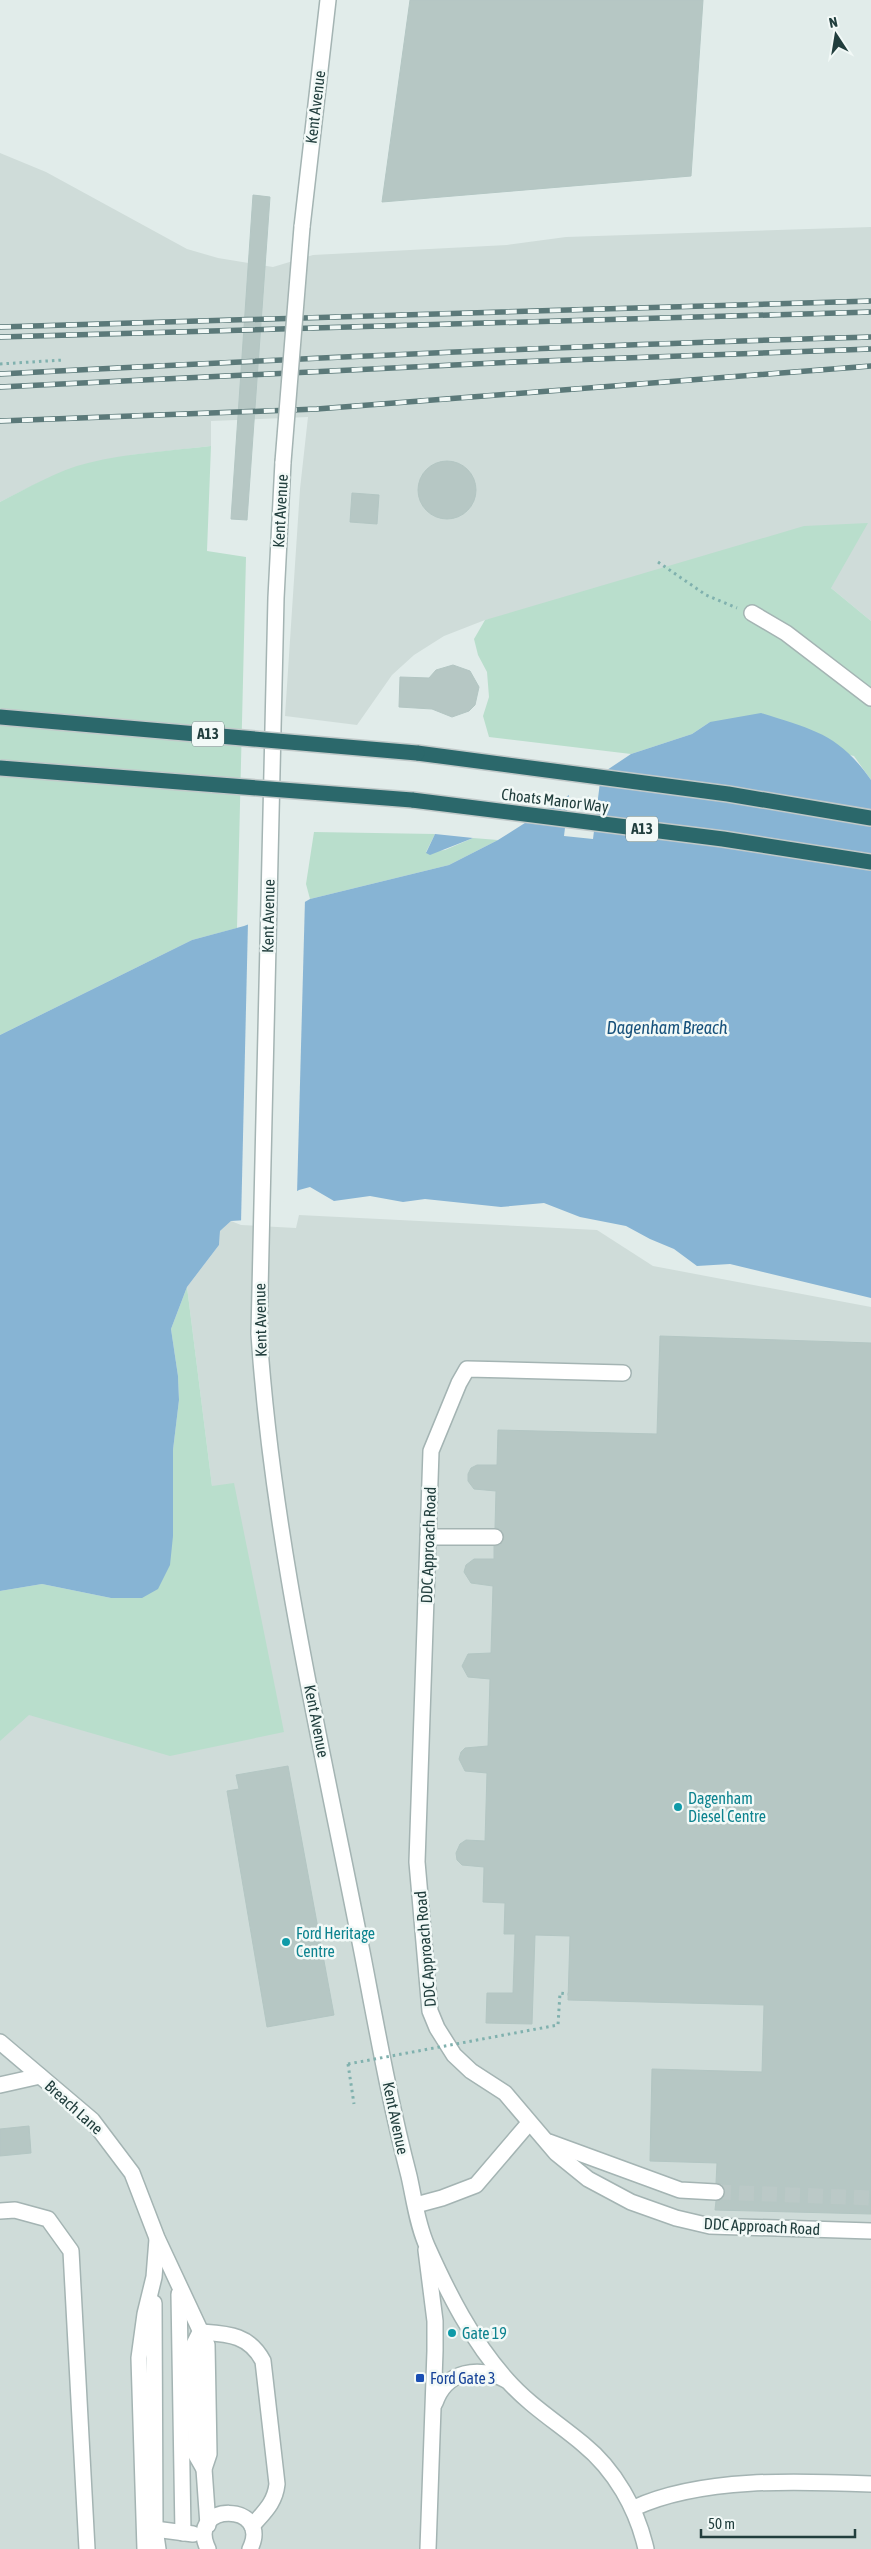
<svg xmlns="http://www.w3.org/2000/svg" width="871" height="2549" font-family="'Asap Condensed',sans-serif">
	<rect width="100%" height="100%" fill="#e1ecea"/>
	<g fill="#cfdcd9">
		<path d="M0,153L46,172L187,249L218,258L273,267L313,255L507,245L566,237L871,227V621L831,588L485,620L444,636L414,655L392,675L357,725L285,716L300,489L308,417L211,421V446L131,455L38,483L0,502Z"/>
		<path d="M299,1215L597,1230L653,1266L871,1307V2549H0V1685L208,1662L212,1486L187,1287L219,1245L220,1231L231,1221L241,1225L296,1228Z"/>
	</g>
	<g fill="#b9decc">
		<path d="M211,446L207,551L246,557L237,928L192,940L0,1035V502C28,488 58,470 88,463C128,453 170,451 211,446Z"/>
		<path d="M868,523L831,588L871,621V780L854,756L710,722L692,734L631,754L489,737L483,716L489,697L487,672L478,655L474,639L485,620L804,526Z"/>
		<path d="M314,832L435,834L426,852L445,850L473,838L498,840L449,865L310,899L306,884Z"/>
		<path d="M187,1287L212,1486L234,1483L284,1732L170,1756L29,1715L0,1741V1591L42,1584L111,1598L173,1536V1450L179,1400L178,1376L171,1329Z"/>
	</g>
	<g fill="#87b4d4">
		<path d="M761,713C813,730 838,733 871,780V1298L730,1264L697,1266L674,1249L650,1239L626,1226L580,1217L544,1203L501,1207L425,1199L403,1202L370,1196L334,1201L310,1187L299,1190L247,1220L231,1221L220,1231L219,1245L187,1287L171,1329L178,1376L179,1400L173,1450V1536L170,1565L158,1589L142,1598H111L42,1584L0,1591V1035L192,940L244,926L296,907L310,899L449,865L498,840L569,795L564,836L593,839L601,774L631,754L692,734L710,722Z"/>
		<path d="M435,834L473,838L430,855L426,853Z"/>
	</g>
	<path fill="#e1ecea" d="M305,899L297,1194L248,1222L241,1223L248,922Z"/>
	<g fill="#b6c7c4" stroke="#b3c6c3">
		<path d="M410,0H703L691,176L382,202Z"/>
		<path d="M253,195L270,197L247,520L231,519Z"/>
		<circle cx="447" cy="490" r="29"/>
		<path d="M352,493L379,495L377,524L350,522Z"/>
		<path d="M453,665L470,671L479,687L475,705L469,711L452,717L432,709L399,707L400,677L429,678L436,670Z"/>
		<path d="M660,1336L871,1343V2214L715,2210L716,2201L724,2198L725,2192L722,2184L716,2183L717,2163L650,2161L652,2069L762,2072L764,2005L568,2000L570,1936L535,1935L532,2024L486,2023L487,1993H513L515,1934H504L505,1903L483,1902L484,1867L462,1865L457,1860L456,1853L460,1844L466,1840L485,1841L487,1773L465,1771L459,1759L461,1752L465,1748L488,1746L490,1679L468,1677L462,1666L468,1654L491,1653L493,1586L471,1583L464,1572L466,1565L474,1559H494V1546L500,1545L504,1537L500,1529L495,1528L496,1491L474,1489L468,1481V1474L471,1468L477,1465H497L498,1430L657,1434Z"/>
		<path d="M288,1766L334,2015L267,2027L227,1791L239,1789L236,1775Z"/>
		<path d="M29,2126L31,2153L0,2156V2129Z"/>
	</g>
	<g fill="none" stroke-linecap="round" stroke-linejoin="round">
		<path stroke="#bbc9c7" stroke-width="15" stroke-dasharray="15 8" stroke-linecap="butt" d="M716,2192L871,2198"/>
		<defs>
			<g id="minor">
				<path d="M302,227L328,0"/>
				<path d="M283,462L276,598L259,1334C273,1544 323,1751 363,1957C377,2030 390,2103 409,2176C414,2198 417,2224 427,2246C448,2293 472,2341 507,2380C529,2405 558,2423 583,2444C615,2470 637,2509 646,2549"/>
				<path d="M752,613L786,633L871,698"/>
				<path d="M623,1373L467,1369L459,1383L431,1451L417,1862L430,2011L437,2028L454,2055L471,2071L505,2093L556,2153L588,2179L631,2202L676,2218L710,2226L871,2231"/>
				<path d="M428,1537H495"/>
				<path d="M0,2042L92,2120L132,2173L157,2238L207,2345L209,2454L204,2469L208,2525"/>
				<path d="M0,2085L40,2076"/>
				<path d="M549,2142L680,2190L716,2192"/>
				<path d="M416,2205L442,2198L476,2185L529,2123"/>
				<path d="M0,2211L15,2210L48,2219L71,2251L87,2549"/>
				<path d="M426,2250L435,2321V2351L428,2549"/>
				<path d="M179,2294L183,2533"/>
				<path d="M154,2303L155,2529L158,2549"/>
				<path d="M200,2332C227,2334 249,2334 263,2361L277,2484C275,2503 264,2512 252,2526"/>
				<path d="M200,2332L194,2344L196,2455L204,2469"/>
				<path d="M435,2403C446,2370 479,2366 506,2380"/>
				<path d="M634,2508C701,2477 798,2481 871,2484"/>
				<path d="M147,2528L193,2534"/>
				<path d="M145,2549L139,2358L145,2314L154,2277L157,2239"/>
				<path d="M208,2549C185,2501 273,2502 250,2549"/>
			</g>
			<g id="highway">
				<path d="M417,753L728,794L871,818"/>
				<path d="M412,800L723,839L871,862"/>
			</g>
		</defs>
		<use href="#minor" stroke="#a4b4b3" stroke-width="18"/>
		<use href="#highway" stroke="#c1c9c9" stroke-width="18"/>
		<g stroke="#80b1ae" stroke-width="3" stroke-dasharray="2.5 4" stroke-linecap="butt">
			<path d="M0,364L63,360"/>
			<path d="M658,562L706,595L737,608"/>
			<path d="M348,2064L354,2104"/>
		</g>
		<use href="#minor" stroke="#fff" stroke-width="15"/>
		<use href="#highway" stroke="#2b686b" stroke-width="15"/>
		<defs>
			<g id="rail">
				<path d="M0,327L871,301"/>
				<path d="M0,337L871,312"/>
				<path d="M0,374C290,359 580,345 871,337"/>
				<path d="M0,387L514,362L871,349"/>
				<path d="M0,421L317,409L871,366"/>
			</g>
		</defs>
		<use href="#rail" stroke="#5b7979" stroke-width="5.5"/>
		<use href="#rail" stroke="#f2f9f7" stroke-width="4" stroke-dasharray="11" stroke-linecap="butt"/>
		<defs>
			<path id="minor-bridge" d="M283,462L302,227"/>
			<g id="highway-bridge">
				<path d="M0,717L417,753"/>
				<path d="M0,768L412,800"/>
			</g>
		</defs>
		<use href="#minor-bridge" stroke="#a4b4b3" stroke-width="18" stroke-linecap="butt"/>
		<use href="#highway-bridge" stroke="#c1c9c9" stroke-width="18" stroke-linecap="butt"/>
		<path stroke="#80b1ae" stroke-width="3" stroke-dasharray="2.5 4" stroke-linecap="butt" d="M348,2064L558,2025L560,1993L568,1994"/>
		<use href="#minor-bridge" stroke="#fff" stroke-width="15"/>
		<use href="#highway-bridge" stroke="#2b686b" stroke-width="15"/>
	</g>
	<g fill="#0f9aa8" stroke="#f2f9f7" stroke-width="2">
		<circle cx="678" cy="1807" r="5"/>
		<circle cx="286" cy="1942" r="5"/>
		<circle cx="452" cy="2333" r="5"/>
	</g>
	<rect fill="#1a4fb4" stroke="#f2f9f7" stroke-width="2" x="415" y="2373" width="10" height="10" rx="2.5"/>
	<g text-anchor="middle" stroke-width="5" stroke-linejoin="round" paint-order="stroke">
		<g fill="#f2f9f7" stroke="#607675" stroke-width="1">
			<rect x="192" y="721.5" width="32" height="25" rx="4"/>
			<rect x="626" y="816.5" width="32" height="25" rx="4"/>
		</g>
		<g font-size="15" font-weight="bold" fill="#213e3d">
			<text x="208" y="739">A13</text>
			<text x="642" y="834">A13</text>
		</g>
		<g font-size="16" fill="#213e3d" stroke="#f2f9f7">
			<text transform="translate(315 107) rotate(-83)" y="6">Kent Avenue</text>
			<text transform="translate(280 511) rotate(-87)" y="6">Kent Avenue</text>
			<text transform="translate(555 800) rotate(7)" y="6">Choats Manor Way</text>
			<text transform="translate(268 916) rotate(-89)" y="6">Kent Avenue</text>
			<text transform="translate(260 1320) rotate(-91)" y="6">Kent Avenue</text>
			<text transform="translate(428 1545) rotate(-88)" y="6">DDC Approach Road</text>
			<text transform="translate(317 1721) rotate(79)" y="6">Kent Avenue</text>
			<text transform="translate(425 1949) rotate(-95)" y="6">DDC Approach Road</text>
			<text transform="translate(74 2107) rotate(42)" y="6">Breach Lane</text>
			<text transform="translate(396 2118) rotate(78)" y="6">Kent Avenue</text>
			<text transform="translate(762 2226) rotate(3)" y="6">DDC Approach Road</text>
		</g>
		<g font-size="16" fill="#0d838f" stroke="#f2f9f7" text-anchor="start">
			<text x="688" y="1804">Dagenham<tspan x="688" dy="18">Diesel Centre</tspan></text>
			<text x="296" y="1939">Ford Heritage<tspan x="296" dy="18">Centre</tspan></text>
			<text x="462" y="2339">Gate 19</text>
		</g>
		<g font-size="16" fill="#164399" stroke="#f2f9f7" text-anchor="start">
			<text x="430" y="2384">Ford Gate 3</text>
		</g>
		<g font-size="18" font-style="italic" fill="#18527c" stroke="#f2f9f7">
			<text x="667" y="1034">Dagenham Breach</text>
		</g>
	</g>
	<g transform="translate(836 35) rotate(348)" stroke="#f2f9f7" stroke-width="4" paint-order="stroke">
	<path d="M0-4L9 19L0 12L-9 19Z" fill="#213e3d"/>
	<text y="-8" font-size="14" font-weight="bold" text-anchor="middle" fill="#213e3d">N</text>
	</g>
	<path d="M701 2529v8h154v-8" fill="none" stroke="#213e3d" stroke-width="2.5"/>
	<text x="708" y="2529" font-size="15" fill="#213e3d" stroke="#f2f9f7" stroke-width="4" paint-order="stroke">50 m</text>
</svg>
